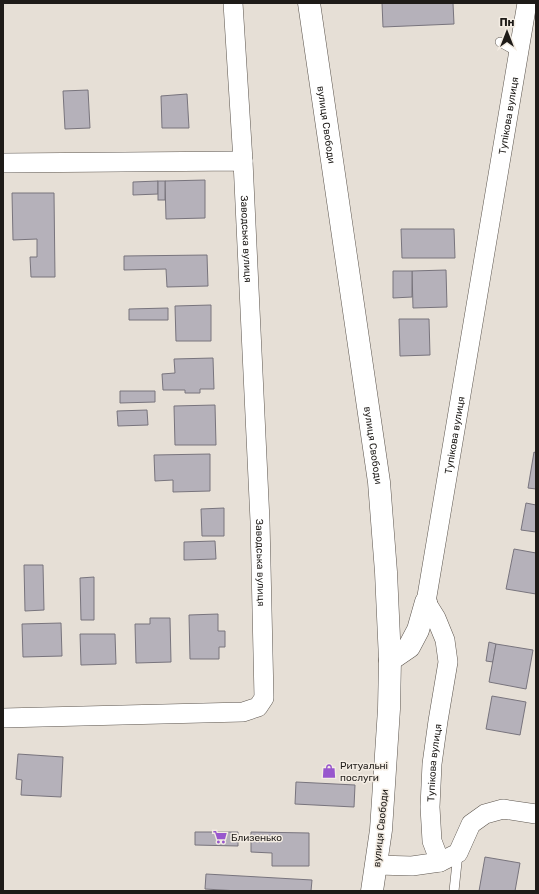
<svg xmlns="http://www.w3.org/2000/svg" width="539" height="894" font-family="Rubik,sans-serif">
	<rect width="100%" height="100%" fill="#e6dfd6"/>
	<g fill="#b5b1ba" stroke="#78747d">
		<path d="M382,3H453L454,24L383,27Z"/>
		<path d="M88,90L90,128L65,129L63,91Z"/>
		<path d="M187,94L189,128H162L161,96Z"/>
		<path d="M205,180V218L166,219L165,181Z"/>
		<path d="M158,181V194L133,195V182Z"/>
		<rect x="158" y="181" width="7" height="19"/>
		<path d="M12,193H54L55,277H31L30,257H37V239L13,240Z"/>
		<path d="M401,229H454L455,258H402Z"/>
		<path d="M207,255L208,286L167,287L166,269L124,270V256Z"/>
		<path d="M446,270L447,307L413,308L412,271Z"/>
		<path d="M393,271H412V297L393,298Z"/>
		<path d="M211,305V341H176L175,306Z"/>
		<path d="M168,308V320H129V309Z"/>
		<path d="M399,319H429L430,355L400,356Z"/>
		<path d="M213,358L214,389H200V393H185V390H163L162,374L175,373L174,359Z"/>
		<path d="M120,391H155V402L120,403Z"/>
		<path d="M215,405L216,445H175L174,406Z"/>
		<path d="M147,410L148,425L118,426L117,411Z"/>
		<path d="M534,452L536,453V489L528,488Z"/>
		<path d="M210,454V491L173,492V480L155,481L154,455Z"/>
		<path d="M526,503L536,505V532L521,530Z"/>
		<path d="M224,508V536H202L201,509Z"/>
		<path d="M215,541L216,559L184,560V542Z"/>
		<path d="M514,549L536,553V594L506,589Z"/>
		<path d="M24,565H43L44,610L25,611Z"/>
		<path d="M94,577V620H81L80,578Z"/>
		<path d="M218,614V631H225V647H219V659H190L189,615Z"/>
		<path d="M150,618H170L171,662L136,663L135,624H150Z"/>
		<path d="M61,623L62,656L23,657L22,624Z"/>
		<path d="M80,634H115L116,664L81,665Z"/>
		<path d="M489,642L496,644L493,662L486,661Z"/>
		<path d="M496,644L533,650L526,689L489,682Z"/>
		<path d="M492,696L526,702L520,735L486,729Z"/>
		<path d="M18,754L63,757L61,797L21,795L22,780L16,779Z"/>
		<path d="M296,782L355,785L354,807L295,804Z"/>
		<path d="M195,832H238V846L195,845Z"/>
		<path d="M251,832L309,833V866H272V853L251,852Z"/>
		<path d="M485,857L520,863L515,891H479Z"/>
		<path d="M206,874L312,880L311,891H239L205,889Z"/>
	</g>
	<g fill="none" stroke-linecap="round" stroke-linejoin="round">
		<defs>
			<g id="service">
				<path d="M500,42L518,52"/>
				<path d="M454,891L458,853"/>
			</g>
			<g id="minor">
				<path d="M233,3L243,161"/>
				<path id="s1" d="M3,163L243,161L260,521L264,698L258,707L243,712L3,718"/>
				<path id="s2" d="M440,862L432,841L430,807L432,764L438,721L448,662L445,640L436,618L426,602L527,3"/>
				<path d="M376,865L412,866L440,862L458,853L471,824L485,814L503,809L536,814"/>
			</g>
			<g id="secondary">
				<path id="s3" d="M309,3L379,482L386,572L390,660L389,709L381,830L372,891"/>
				<path d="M390,660L409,647L418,630L426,602"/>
			</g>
		</defs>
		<use href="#service" stroke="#5d564f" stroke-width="10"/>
		<use href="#minor" stroke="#5d564f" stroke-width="20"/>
		<use href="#secondary" stroke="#5d564f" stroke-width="23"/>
		<use href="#service" stroke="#fff" stroke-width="9"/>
		<use href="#minor" stroke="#fff" stroke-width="19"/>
		<use href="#secondary" stroke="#fff" stroke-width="22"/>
	</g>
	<defs>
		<symbol id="shop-bare" viewBox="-9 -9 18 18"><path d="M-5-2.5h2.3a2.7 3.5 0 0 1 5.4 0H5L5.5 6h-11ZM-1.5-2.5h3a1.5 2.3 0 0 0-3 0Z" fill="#9857cd" stroke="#f3ece3" stroke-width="2.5" paint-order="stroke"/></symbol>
		<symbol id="supermarket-bare" viewBox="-9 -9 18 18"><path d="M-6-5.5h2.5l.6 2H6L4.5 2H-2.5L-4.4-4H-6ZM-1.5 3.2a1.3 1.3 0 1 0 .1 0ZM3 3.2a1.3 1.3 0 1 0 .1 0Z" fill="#9857cd" stroke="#f3ece3" stroke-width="2.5" paint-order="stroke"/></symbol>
	</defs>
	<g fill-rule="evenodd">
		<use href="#shop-bare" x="319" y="761" width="20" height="20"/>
		<use href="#supermarket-bare" x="210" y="827" width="20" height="20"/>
	</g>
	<g text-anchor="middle" stroke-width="3" stroke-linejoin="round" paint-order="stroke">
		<g font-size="10" fill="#1e1b18" stroke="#f3ece3">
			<text dy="4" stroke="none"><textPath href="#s2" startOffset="761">Тупікова вулиця</textPath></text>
			<text dy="4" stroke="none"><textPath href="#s3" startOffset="123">вулиця Свободи</textPath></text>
			<text dy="4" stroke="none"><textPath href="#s1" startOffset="318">Заводська вулиця</textPath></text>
			<text dy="4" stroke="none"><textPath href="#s2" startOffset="437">Тупікова вулиця</textPath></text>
			<text dy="4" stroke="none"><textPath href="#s3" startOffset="447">вулиця Свободи</textPath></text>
			<text dy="4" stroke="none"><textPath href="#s1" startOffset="642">Заводська вулиця</textPath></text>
			<text dy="4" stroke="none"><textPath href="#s2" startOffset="101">Тупікова вулиця</textPath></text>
			<text transform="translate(380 828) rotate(-84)" y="4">вулиця Свободи</text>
		</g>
		<g font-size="10" fill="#1e1b18" stroke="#f3ece3" text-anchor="start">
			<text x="340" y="769">Ритуальні<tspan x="340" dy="12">послуги</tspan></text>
			<text x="231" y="841">Близенько</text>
		</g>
	</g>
	<rect width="539" height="894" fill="none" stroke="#1e1b18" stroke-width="8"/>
	<g transform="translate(507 32)" stroke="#f3ece3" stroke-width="3" paint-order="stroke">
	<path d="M0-3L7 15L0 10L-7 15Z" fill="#1e1b18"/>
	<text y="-6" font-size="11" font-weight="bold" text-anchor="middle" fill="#1e1b18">Пн</text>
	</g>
</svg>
